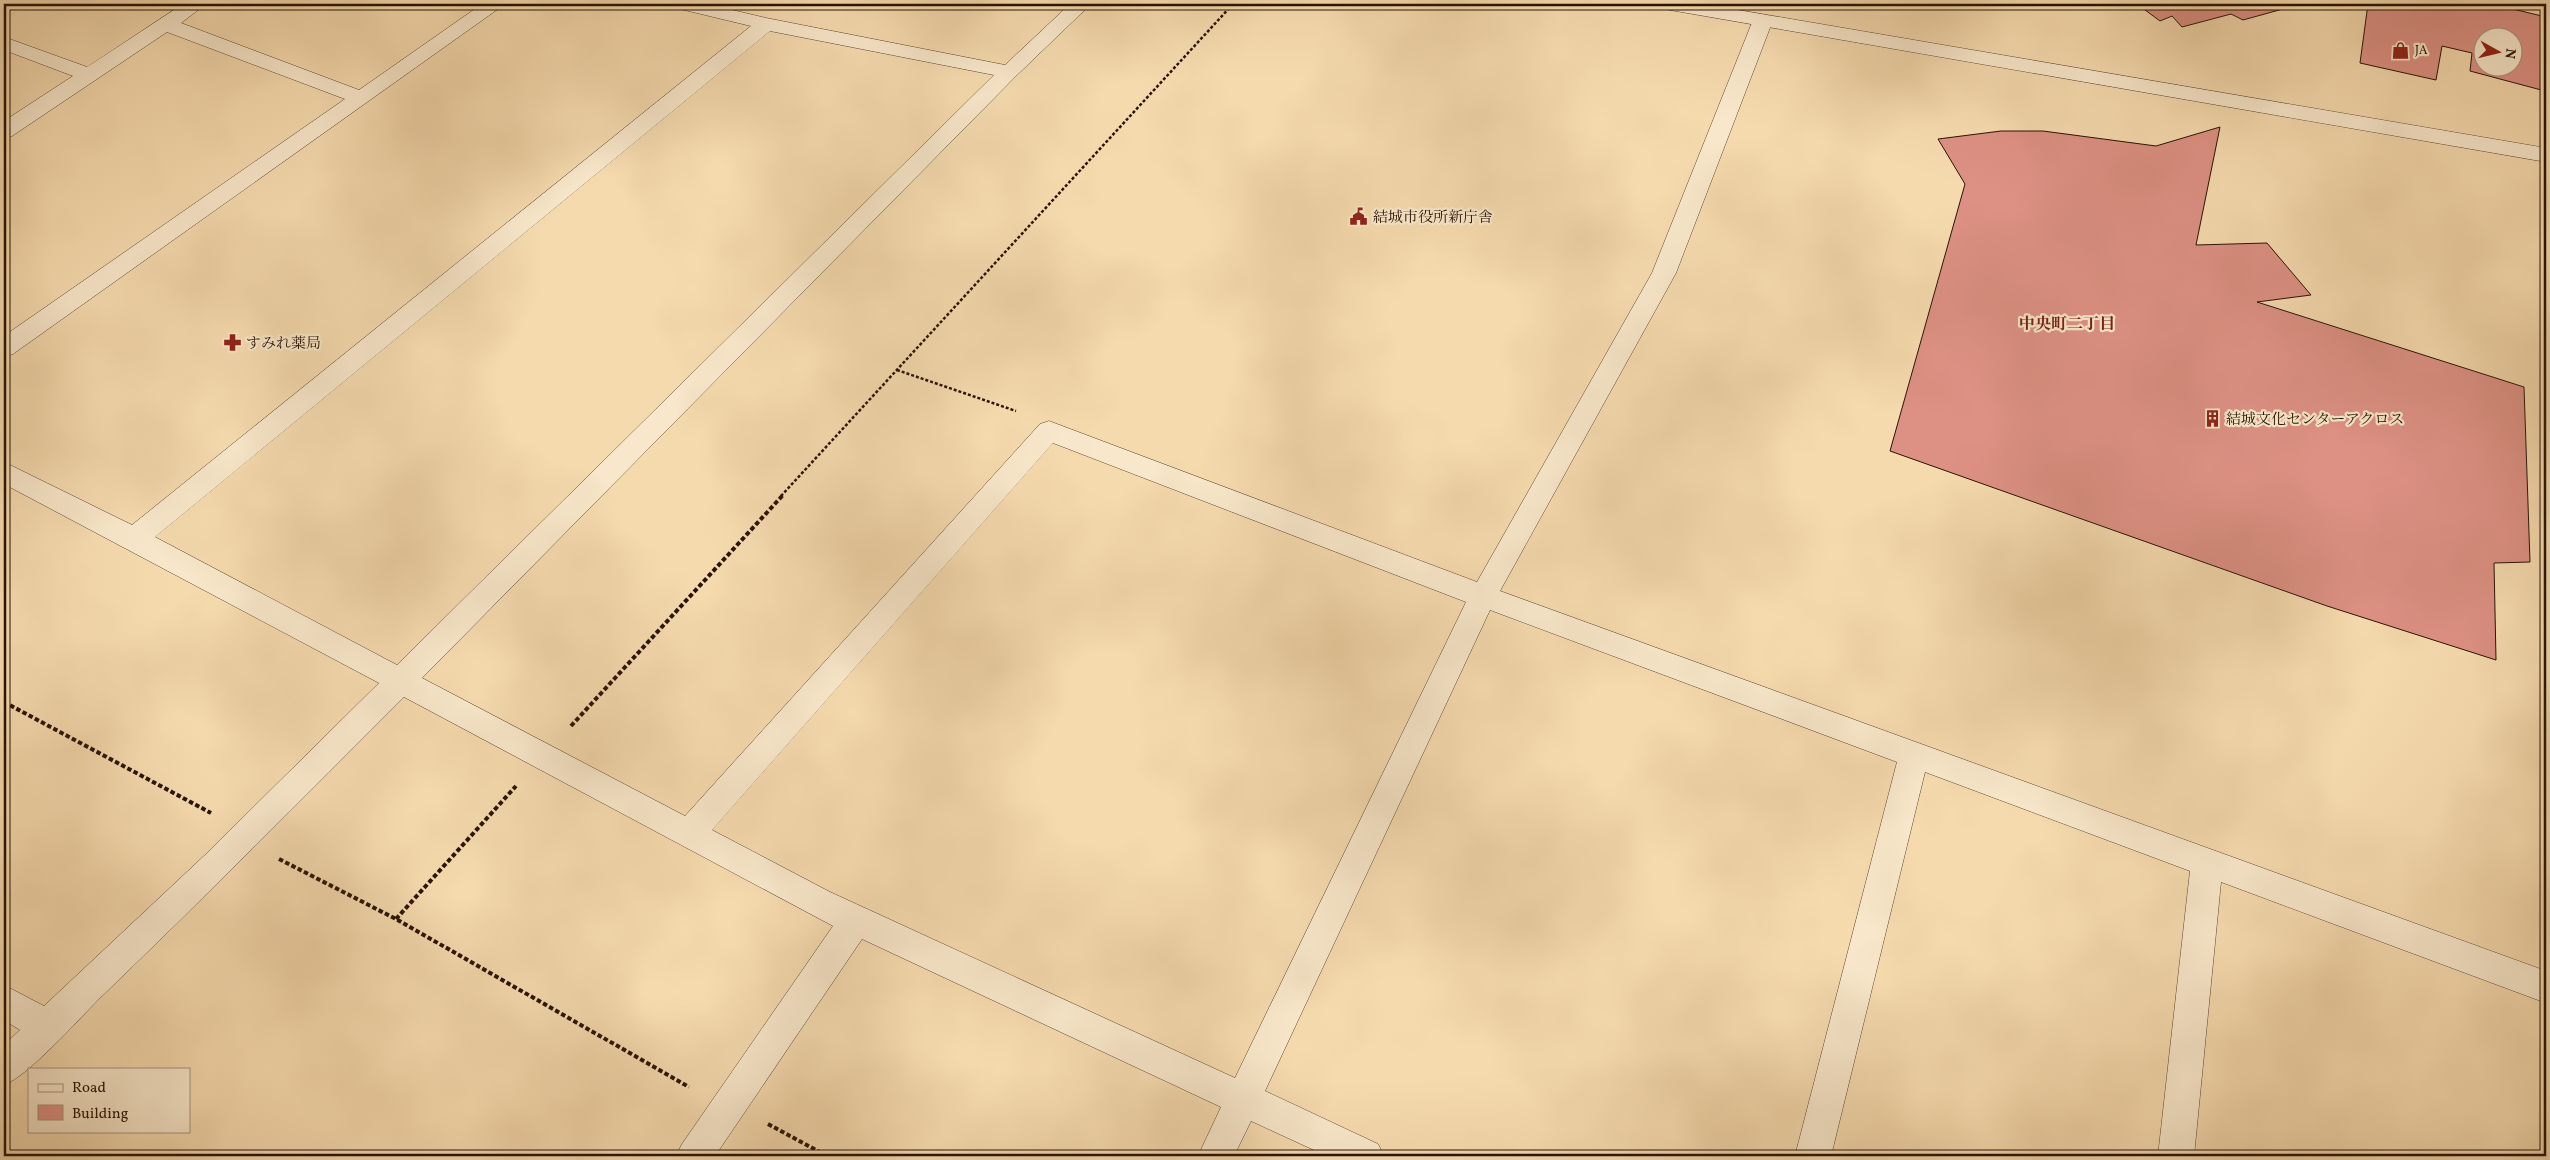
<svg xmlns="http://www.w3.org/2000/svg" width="2550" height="1160" font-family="Vollkorn,'Noto Serif JP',serif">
	<rect width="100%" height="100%" fill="#f5daae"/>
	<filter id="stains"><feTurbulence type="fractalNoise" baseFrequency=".004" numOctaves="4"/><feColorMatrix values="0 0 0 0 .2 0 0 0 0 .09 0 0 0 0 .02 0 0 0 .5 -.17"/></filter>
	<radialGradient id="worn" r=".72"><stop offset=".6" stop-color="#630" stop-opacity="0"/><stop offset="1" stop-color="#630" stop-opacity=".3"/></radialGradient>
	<g fill="#dd9184" stroke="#281303" fill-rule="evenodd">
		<path d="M2137,4H2301L2243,20L2231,14L2182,27L2172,16L2160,21Z"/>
		<path d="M2368,4H2492L2546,17L2545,91L2470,71L2472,53L2442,46L2436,80L2360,63ZM2482,38H2512V68H2482Z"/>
		<path d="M2220,127L2196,245L2267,243L2311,295L2257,302L2524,387L2530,562L2494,563L2496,660L2327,606L1890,451L1965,184L1938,139L2001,131H2043L2156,146Z"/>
	</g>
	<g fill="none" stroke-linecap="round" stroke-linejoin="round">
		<defs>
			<g id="minor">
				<path d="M183,4H206L181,23L359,90L482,4H505L13,354L4,357V336L345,99L167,32L12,136L4,138V121L73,76L4,50V37L87,67Z"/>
				<path d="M673,4H707L766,18L1005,65L1070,4H1091L1016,76L422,678L685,816L1040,424L1049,421L1477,582L1652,273L1753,20L1756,16H1770L1773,20L1676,273L1500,591L2546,971V1003L2221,882L2194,1156H2158L2190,871L1925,772L1831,1156H1795L1897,762L1490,610L1265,1091L1378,1144L1384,1156H1327L1251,1121L1234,1156H1198L1221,1107L862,939L715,1156H676L682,1144L833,926L404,697C303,798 202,900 99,999C78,1020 28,1076 4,1085V1045L20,1030L4,1020V985L44,1006L205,855L379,683L4,484V462L132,525L751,26L676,8ZM770,31L994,75L397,665L155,537ZM1053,443L1466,602L1235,1078L830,892L712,830Z"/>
			</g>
			<path id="tertiary" d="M1660,4H1703L2546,148V162L1670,10L1663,8Z"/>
		</defs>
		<use href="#minor" stroke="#5b452e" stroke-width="1"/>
		<use href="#tertiary" stroke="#5b452e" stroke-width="1"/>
		<g stroke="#281303" stroke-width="2.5" stroke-dasharray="3 2" stroke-linecap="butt">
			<path d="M897,370L1016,411"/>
			<path d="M781,496L1233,4"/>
		</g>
		<g stroke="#281303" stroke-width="4" stroke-dasharray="4.5 2.5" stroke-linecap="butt">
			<path d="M4,702L211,813"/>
			<path d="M571,726L783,495"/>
			<path d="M279,859L396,919L689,1087"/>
			<path d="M396,919L516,786"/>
			<path d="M768,1124L827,1156"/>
		</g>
		<use href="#minor" fill="#f8e7ca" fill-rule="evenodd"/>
		<use href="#tertiary" fill="#f8e7ca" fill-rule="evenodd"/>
	</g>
	<defs>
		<symbol id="shop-bare" viewBox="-9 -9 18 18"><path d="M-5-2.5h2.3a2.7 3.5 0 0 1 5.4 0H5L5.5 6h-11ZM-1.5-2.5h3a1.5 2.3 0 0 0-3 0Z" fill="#8f2418" stroke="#f8e7ca" stroke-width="2.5" paint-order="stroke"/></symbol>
		<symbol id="civic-bare" viewBox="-9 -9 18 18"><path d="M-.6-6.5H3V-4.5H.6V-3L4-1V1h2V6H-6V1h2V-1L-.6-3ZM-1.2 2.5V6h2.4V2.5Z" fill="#8f2418" stroke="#f8e7ca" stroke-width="2.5" paint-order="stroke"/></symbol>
		<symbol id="pharmacy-bare" viewBox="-9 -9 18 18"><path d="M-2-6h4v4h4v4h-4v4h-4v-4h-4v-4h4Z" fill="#8f2418" stroke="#f8e7ca" stroke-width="2.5" paint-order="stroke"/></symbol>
		<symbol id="building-bare" viewBox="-9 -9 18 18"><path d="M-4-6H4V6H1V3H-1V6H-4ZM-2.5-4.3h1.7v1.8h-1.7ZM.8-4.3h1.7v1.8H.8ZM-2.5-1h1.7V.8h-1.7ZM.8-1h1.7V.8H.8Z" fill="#8f2418" stroke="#f8e7ca" stroke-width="2.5" paint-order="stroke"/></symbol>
	</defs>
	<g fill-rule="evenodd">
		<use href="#shop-bare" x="2388" y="38" width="25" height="25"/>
		<use href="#civic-bare" x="1346" y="204" width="25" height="25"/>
		<use href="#pharmacy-bare" x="220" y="330" width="25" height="25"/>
		<use href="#building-bare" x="2200" y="406" width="25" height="25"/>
	</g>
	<g text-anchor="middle" stroke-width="4.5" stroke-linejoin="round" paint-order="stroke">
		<g font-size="12" fill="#281303" stroke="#f8e7ca" text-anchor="start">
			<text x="2415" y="54">JA</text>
		</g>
		<g font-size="15" fill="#281303" stroke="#f8e7ca" text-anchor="start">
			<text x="1373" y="222">結城市役所新庁舎</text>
			<text x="246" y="348">すみれ薬局</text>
			<text x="2226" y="424">結城文化センターアクロス</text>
		</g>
		<g font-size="16" font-weight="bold" fill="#7a1f14" stroke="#f8e7ca">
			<text x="2067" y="329">中央町二丁目</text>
		</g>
	</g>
	<rect width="2550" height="1160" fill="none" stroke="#f5daae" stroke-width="20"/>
	<rect x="5" y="5" width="2540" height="1150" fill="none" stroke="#281303" stroke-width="2.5"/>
	<rect x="10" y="10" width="2530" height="1140" fill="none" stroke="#281303"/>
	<rect x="28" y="1068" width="162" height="65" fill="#f8e7ca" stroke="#a5927a"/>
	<rect x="38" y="1084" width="25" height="8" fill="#f8e7ca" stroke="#a5927a"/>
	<text x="72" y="1092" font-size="15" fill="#281303">Road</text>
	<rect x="38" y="1105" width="25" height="15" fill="#dd9184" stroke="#a5927a"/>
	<text x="72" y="1118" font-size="15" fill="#281303">Building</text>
	<g transform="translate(2498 52) rotate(98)"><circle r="24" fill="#f8e7ca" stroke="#a5927a"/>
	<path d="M0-4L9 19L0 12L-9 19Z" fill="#8f2418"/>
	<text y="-8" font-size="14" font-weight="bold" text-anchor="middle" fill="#281303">N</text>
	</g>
	<rect width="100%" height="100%" filter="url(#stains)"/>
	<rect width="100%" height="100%" fill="url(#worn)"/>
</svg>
